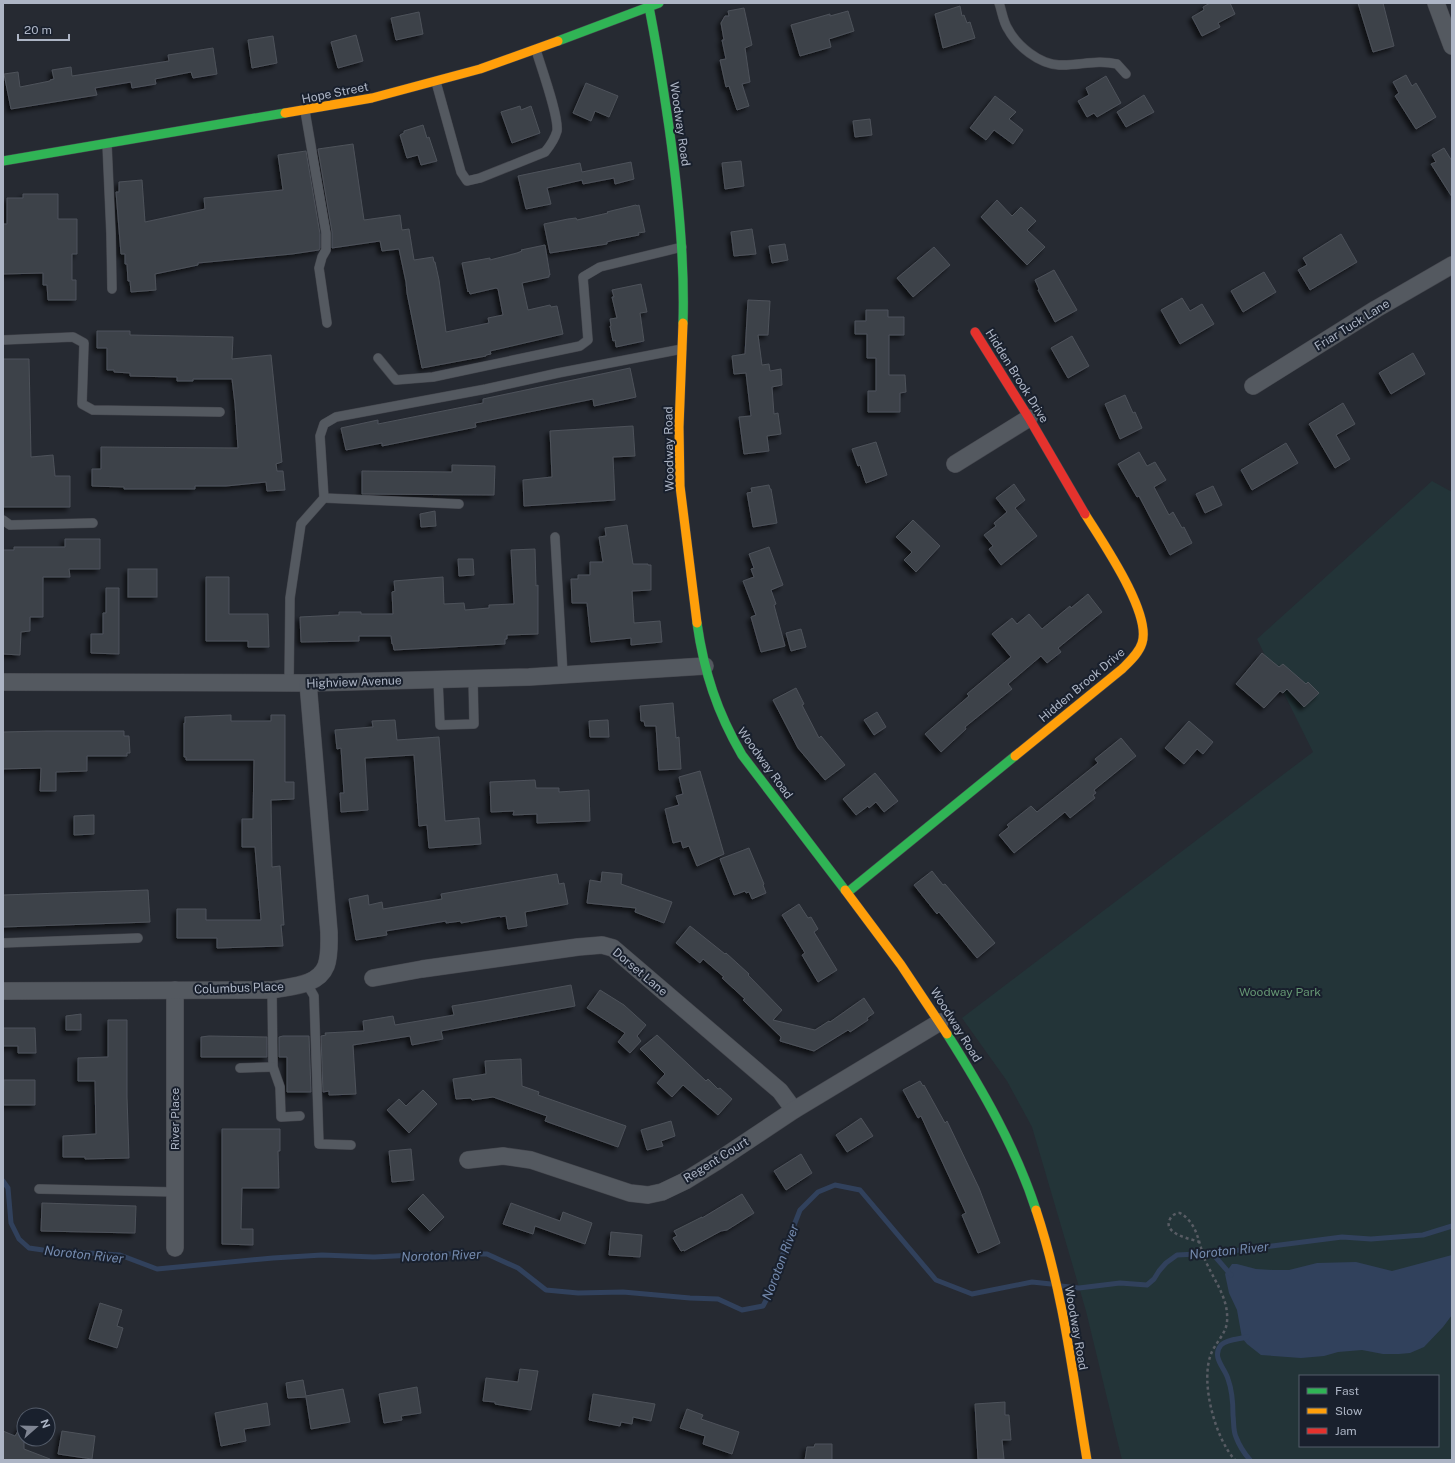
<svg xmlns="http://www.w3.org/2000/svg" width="1455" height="1463" font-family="'Public Sans',sans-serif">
	<defs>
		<filter id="shadow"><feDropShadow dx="-3.5" dy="3.5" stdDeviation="2" flood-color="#0009"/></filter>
	</defs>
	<rect width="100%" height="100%" fill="#262a32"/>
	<path fill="#233438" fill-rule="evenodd" d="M1432,481L1452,492V1460H1122L1086,1311L1032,1127L1007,1081L962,1018L1313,752L1257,639ZM1300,1376H1438V1446H1300Z"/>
	<path fill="#31415c" d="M1452,1255V1315L1443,1327L1424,1347L1410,1353L1399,1354H1383L1362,1350L1338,1352L1324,1356L1301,1358L1261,1355L1247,1344L1242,1338L1237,1310L1229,1293L1225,1274L1232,1264H1237L1256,1269L1273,1270H1289L1317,1263L1356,1262L1392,1271Z"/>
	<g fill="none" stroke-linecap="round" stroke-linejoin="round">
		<g stroke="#31415c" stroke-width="5">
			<path d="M3,1181L8,1188L11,1223L19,1239L29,1248L43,1250L120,1255L157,1269L273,1258L322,1255L374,1257L434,1254H487L518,1268L546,1290L578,1293L623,1292L690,1298L718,1299L742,1310L763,1306L772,1289L777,1269L800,1210L818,1192L835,1185L860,1190L936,1280L972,1294L1032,1282L1051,1284"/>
			<path d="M1212,1253L1231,1275"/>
			<path d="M1061,1286L1079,1288L1120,1283L1147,1285L1154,1279L1159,1271L1166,1263L1177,1255L1217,1253L1342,1237L1371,1239L1423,1235L1452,1226"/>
			<path d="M1247,1337C1240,1339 1227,1339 1221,1345C1211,1357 1225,1368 1228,1379C1232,1390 1233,1403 1233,1415C1234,1423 1233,1430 1236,1437C1239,1445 1244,1453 1250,1460"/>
		</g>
	</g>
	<g fill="#3e424a" stroke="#4d525a" filter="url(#shadow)">
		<path d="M1210,3H1230L1235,14L1218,23L1220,27L1202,36L1192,17L1204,10L1203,7Z"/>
		<path d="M1358,3H1383L1394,46L1373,52Z"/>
		<path d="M960,6L962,16L964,15L967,23L970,22L975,38L943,48L935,14Z"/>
		<path d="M744,8L752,45L745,48L750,82L742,84L749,106L737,110L729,86L726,87L720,60L726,59L722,40H724L721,23L725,16H729L728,11Z"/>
		<path d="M848,11L854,31L829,39L831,47L800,56L791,25L830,14V16Z"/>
		<path d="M419,12L423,34L396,40L391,18Z"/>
		<path d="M356,35L363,61L338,68L331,42Z"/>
		<path d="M273,36L277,63L252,68L248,40Z"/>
		<path d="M213,48L217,74L193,78L191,72L155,79L156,84L132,88L131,82L95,88L97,95L11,109L4,74L18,72L20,87L50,81V80L54,79L52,70L71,67L72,76L169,61L168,55Z"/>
		<path d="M1406,75L1412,86L1416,83L1436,117L1416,129L1395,96L1399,93L1393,82Z"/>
		<path d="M1106,76L1121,103L1097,117L1094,113L1087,117L1078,101L1089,95L1086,88Z"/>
		<path d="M586,83L618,96L609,117L595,111L591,121L573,113Z"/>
		<path d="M1144,95L1154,112L1126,127L1117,112Z"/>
		<path d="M995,96L1016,112L1009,119L1023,130L1013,144L994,130L986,140L970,128Z"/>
		<path d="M520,106L521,110L531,106L540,133L512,143L501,112Z"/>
		<path d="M870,119L872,135L855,137L853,121Z"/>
		<path d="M423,125L427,138L429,137L437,161L421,165L418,155L407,158L400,135L404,133V131Z"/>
		<path d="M353,144L364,220L400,215L402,230L409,229L414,260L433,257L434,262H435L439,280L446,332L489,323L488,318L503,315L498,289L496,288L470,294L469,291L468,292L462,263L490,258V260L517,253L522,251L521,250L545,245L550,275H549V277L522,283L528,310L550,305L551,307L557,306L563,334L490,351L491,354L486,355V356L422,368L407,293L406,282L399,249L382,251L380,241L332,248V232L318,149Z"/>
		<path d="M1444,148L1452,161V197L1431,164L1436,162L1432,155Z"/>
		<path d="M306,151L320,234V248L319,250L292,254L198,263V265L155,274L156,290L131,292L130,281H128L127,264H125V254H121L116,192H119V182L142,180L145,222L205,209L204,198L283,190L278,155Z"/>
		<path d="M741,161L744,186L725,189L722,163Z"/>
		<path d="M631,162L634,179L615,184L614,178L583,184L582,180L547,188L551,204L526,209L518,176L580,163L582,172Z"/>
		<path d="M23,194H58V219H77V254H72V280H76V300H48L47,285H43V273L3,274V224H7V198H23Z"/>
		<path d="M997,200L1012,216L1021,207L1036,221L1027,230L1045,247L1027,265L981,217Z"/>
		<path d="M636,205L637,206L639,205L645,232L638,233L639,235L614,240L607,242V244L550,253L544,224L568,219L576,218L577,220L608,213L607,212L615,210Z"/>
		<path d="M752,229L756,254L734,256L731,232Z"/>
		<path d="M1341,234L1357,262L1310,290L1298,270L1307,265L1303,258Z"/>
		<path d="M785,244L788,260L772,263L769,246Z"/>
		<path d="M934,247L950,265L913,297L897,278Z"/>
		<path d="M1054,270L1077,310L1055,322L1038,290L1039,289L1035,280Z"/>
		<path d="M1264,272L1276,292L1243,312L1231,291Z"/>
		<path d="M641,284L647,312L640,313L644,341L616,347L615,340L613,341L610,326H611L610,319L617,318L612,297H614L612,290Z"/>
		<path d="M1182,298L1190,311L1202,304L1214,324L1180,344L1161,310Z"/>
		<path d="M748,300L770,301L768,335H758L762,365L769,364L770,371L781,369L782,385L772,387L774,414L778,413L781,434L767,436L769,451L744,454L739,417L751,416L746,373L734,374L732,356L745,354Z"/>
		<path d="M866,310H888V317H904V335H889V375H905L906,392L900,393V412H868V391H876V358H867V334H855V321H866Z"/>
		<path d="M97,331H130V335L233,337L232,359L271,355L282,462L276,464L277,471H283L285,490L267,491L266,482L226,486H195V489H124V487L92,486V469H101V447L238,448L235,404L232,379H193V381H177V377L130,376V373L114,372V370H107V348H97Z"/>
		<path d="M1072,336L1089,366L1068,378L1051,348Z"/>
		<path d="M1413,353L1425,374L1391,394L1379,373Z"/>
		<path d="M3,359H29L31,457L53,455L55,476H70V507H4Z"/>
		<path d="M630,368L636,397L594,406L593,399L475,423L476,427L382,446V443L346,450L341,428L378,420V424L483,403V399Z"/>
		<path d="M1125,395L1133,413L1135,412L1142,428L1120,439L1105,404Z"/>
		<path d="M1343,403L1355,424L1336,435L1350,459L1335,468L1309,424Z"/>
		<path d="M633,426L635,456L613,457L615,500L524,506L523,480L552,477L550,431Z"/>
		<path d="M876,442L887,475L866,483L860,465L858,466L852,449Z"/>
		<path d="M1286,443L1298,463L1252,490L1241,470Z"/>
		<path d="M1139,452L1147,466L1155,462L1166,480L1154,487L1169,515L1173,512L1182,528L1184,527L1192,543L1170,555L1139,496L1137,497L1118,464Z"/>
		<path d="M452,465L495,466L494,495L362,494V471L452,472Z"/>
		<path d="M1014,484L1025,500L1015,508L1037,536L1001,565L989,549L993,546L984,535L996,526L994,523L1007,512L996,498Z"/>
		<path d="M769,485L770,489H771L777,523L753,527L747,493L752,492L751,488Z"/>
		<path d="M1213,486L1222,505L1205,513L1196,494Z"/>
		<path d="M435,511L436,526L421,527L420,514Z"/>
		<path d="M913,520L940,546L916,572L904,560L912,552L896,537Z"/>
		<path d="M627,525L633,564H648V565H651V590L632,591L634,623L660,621L662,642L631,645V638L591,642L587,603H572L571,579H578V575H590V562H603L599,537L606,536L605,528Z"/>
		<path d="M65,539H100V569H69L70,577H43V617H30V631L21,632L20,655L3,654V550H14V547H65Z"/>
		<path d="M769,547L783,585L771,590L776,604L774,605L785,646L761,652L751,617L756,615L743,581L754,577L751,569L754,568L749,554Z"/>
		<path d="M535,549L536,586L538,585V634L507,635V639H505V644L394,650L393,644H392L391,636H359V641L301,642L300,617L339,615V612H361V614H393L392,592L395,591L394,581L443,577L444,604L464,603L465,610L489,608V605L514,604L511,550Z"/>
		<path d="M458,559H473L474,575L459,576Z"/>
		<rect x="128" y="569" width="29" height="28"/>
		<path d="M206,577H229V614H268L269,647H248V641H206Z"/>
		<path d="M106,588H119V654L91,653V634H103V613H106Z"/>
		<path d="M1088,594L1102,612L1058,648L1061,652L1047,663L1041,656L1008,684L1012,689L965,727L966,729L941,752L925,734L969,696L967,694L1011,657L992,634L1012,618L1017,624L1029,614L1042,629L1070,606L1071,608Z"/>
		<path d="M801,629L806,647L791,651L786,633Z"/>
		<path d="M1262,653L1279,667L1283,664L1306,684L1308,682L1319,693L1304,707L1287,689L1283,693L1280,691L1264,708L1236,684Z"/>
		<path d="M796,688L804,704L802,705L819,738L821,736L845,765L825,780L798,748L773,700Z"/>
		<path d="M673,703L676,738L679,737L681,769L659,770L656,726H645L644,721H641L640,706Z"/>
		<path d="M877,712L886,727L874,735L864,720Z"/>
		<path d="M231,715V721H271V715H285V782H294V799L271,800L272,867L280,866L284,925H281L283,946L217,948V938H177V909H206V920H261L255,847H242V819H253L254,760H186V757H184V723H185V717Z"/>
		<path d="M395,720L397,740L439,737L445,821L479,818L481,844L429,848L427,825L419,826L414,755L365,758L368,810L341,812L340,793H344L341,748L337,749L335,730L373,727L372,721Z"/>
		<path d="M608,720L609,737H590L589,721Z"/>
		<path d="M1189,721L1213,742L1203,754L1197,749L1184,764L1165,748Z"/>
		<path d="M46,731H124V736H129L130,753H127V756H87V771L56,772V791H40L41,768L3,769V732Z"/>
		<path d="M1121,738L1136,756L1094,790L1096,793L1093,795L1095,798L1070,818L1065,812L1014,853L999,835L1009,827L1007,825L1031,806L1037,812L1098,763L1095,759Z"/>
		<path d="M700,771L724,854L697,866L689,846L683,848L681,841L673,843L665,809L679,805L676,796L683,794L679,777Z"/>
		<path d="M875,773L898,801L884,812L876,802L869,808L868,806L856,815L843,799Z"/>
		<path d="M535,780L536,788H559V792L589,790L590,821L537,823V814L513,815L514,811L491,812L490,782Z"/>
		<path d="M94,815V834L74,835V816Z"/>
		<path d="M749,848L764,884L763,885L766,893L752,899L749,892L746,893L745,891L734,895L720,859Z"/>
		<path d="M932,871L943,885L945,884L995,943L977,958L939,912L937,914L914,885Z"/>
		<path d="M602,872L622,874L621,884L672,902L664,923L635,912L636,908L587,903L590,880L601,882Z"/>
		<path d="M557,874L559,884L564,883L568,904L525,912L527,926L508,929L506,916L500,917V916L461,923V921L446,923V921L386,931L387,935L356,940L349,899L368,895L369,905L382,902L383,909L442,899L441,894Z"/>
		<path d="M148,890L150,922L3,927V895Z"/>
		<path d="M799,904L808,918L811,917L818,929L814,932L837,970L818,982L802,955L805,953L782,915Z"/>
		<path d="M690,926L725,954L726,953L749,974L748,975L782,1010L773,1020L815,1030L829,1021L830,1022L864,998L874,1013L867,1018L868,1020L850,1032L848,1030L814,1051L780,1041L781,1037L743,1000L745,999L722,978L724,977L703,959L700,963L676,943Z"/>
		<path d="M571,985L575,1006L441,1031L443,1039L412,1045L410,1036L353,1045L356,1094L329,1095V1091L323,1092L321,1036L326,1035L325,1033L364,1031L363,1021L393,1016L395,1025L454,1015L452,1006L483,1001Z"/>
		<path d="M600,990L624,1005L646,1025L637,1036L641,1041L630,1053L618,1042L625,1033L587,1008Z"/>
		<path d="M81,1014V1030H66V1016Z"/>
		<path d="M108,1020H127V1097L129,1158L85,1159V1157H63V1136L96,1134L95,1081H78V1058L108,1057Z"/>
		<path d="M3,1028H35L36,1053H18V1046H3Z"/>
		<path d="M657,1035L706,1081L708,1079L718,1089L720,1088L732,1099L718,1115L683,1085L672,1097L657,1083L665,1074L640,1049Z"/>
		<path d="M209,1036L267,1037V1057H201V1037Z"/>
		<path d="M283,1036H309L311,1092H287V1057H279V1037Z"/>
		<path d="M521,1059L522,1086L539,1092L538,1095L626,1126L618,1147L545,1121L547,1116L493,1097L472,1100L471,1098L456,1099L453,1079L486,1074L485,1061Z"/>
		<path d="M4,1080H35V1105H3Z"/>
		<path d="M920,1081L923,1086L924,1085L945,1123L947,1121L979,1188L1000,1243L988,1249L978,1253L962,1215L966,1213L921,1116L918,1118L903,1090Z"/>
		<path d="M423,1090L437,1104L409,1133L387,1110L399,1099L406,1106Z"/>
		<path d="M861,1118L873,1136L847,1152L836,1135Z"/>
		<path d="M671,1121L675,1136L661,1141L663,1146L647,1150L641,1130Z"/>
		<path d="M222,1129H280V1151H278L279,1188H242L241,1229H253V1245L222,1244Z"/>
		<path d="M411,1149L414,1180L392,1182L389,1151Z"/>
		<path d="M801,1154L812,1173L786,1190L774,1171Z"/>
		<path d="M423,1194L444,1217L430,1231L408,1209Z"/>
		<path d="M742,1194L754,1213L727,1230L721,1231L684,1251V1250L681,1251L673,1238L677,1236L674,1231L702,1217V1218Z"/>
		<path d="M42,1203L136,1206L135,1233L41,1231Z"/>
		<path d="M511,1203L560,1221L563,1212L592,1223L585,1244L535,1226L533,1234L503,1224Z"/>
		<path d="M611,1232L642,1235L640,1257L609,1255Z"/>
		<path d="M100,1303L122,1310L117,1326L123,1328L117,1348L89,1339Z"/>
		<path d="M520,1369L538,1371L531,1410L495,1404V1402L483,1401L486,1378L518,1382Z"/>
		<path d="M303,1380L306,1396L343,1389L350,1422L311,1429L306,1397L288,1398L286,1383Z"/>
		<path d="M417,1387L421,1413L401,1416L402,1420L384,1423L379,1394Z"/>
		<path d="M593,1394L655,1404L651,1421L633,1417L632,1424L621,1422L620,1426L589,1420Z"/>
		<path d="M1005,1402V1415H1009L1011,1440H1002L1004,1459H978L975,1404Z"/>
		<path d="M267,1403L270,1425L244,1429L246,1441L221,1446L215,1413Z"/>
		<path d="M687,1409L703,1415L701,1419L739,1432L732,1454L703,1444L705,1436L680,1428Z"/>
		<path d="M24,1421V1449L50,1459L49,1460H3V1431L15,1436Z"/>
		<path d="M62,1431L95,1436L92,1459L58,1454Z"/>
		<path d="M815,1444H832V1460H805L807,1447H814Z"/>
	</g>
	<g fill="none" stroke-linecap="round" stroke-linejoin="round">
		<defs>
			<g id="lane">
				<path d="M999,3C1002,11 1003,22 1008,29C1017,46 1039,64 1059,65C1079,66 1096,59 1117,64L1126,74"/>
				<path d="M436,82L461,172L467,181L480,178L545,152C550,146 555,138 557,131C559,116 541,67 536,50"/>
				<path d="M305,111L326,233V250L322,257L319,268L327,323"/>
				<path d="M107,144L111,234L112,289"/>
				<path d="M3,340L73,337L84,343L82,404L93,410L220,412"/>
				<path d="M378,358L396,380L433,377L580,346L588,340L583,277L600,267L682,247"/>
				<path d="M324,498L459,504"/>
				<path d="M3,520L10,525L93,523"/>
				<path d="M555,537L563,675"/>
				<path d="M438,679L440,725L474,724L473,678"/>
				<path d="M289,683L290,598L301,524L324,498L320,436L324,424L336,417L486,389L558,373L682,349"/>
				<path d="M3,943L138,938"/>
				<path d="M307,984L314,996L319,1144L351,1145"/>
				<path d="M272,990L273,1067L280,1087L281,1117L300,1116"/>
				<path d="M240,1068L273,1067"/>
				<path d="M39,1189L175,1192"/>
			</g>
			<g id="street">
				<path d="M1436,3L1452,46"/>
				<path d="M1253,386L1376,309L1452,265"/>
				<path d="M955,464L1029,418"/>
				<path d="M3,682L308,683L529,677L705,666"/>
				<path d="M373,978L422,969L578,947L602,945L613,948L780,1091L794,1110"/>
				<path d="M175,990V1248"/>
				<path d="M3,991L272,990C291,986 318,986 326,966C330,955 329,942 329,932L308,683"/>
				<path d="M468,1160L503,1156L531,1160L630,1193L648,1195L662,1192L685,1181L719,1160L794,1110L940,1022"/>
			</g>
			<g id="fast">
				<path d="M649,7C657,47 663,86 669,127C678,191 685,257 683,323"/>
				<path d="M558,41L659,3"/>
				<path d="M3,161L285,113"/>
				<path d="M697,623C704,672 717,712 742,755L845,890"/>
				<path d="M848,892L1015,756"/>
				<path d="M947,1034C982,1089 1016,1148 1036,1210"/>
			</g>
			<g id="slow">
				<path d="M285,113L372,98L480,69L558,41"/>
				<path d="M683,323L679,427L680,486L697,623"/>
				<path d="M1015,756L1122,669C1130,661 1139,653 1142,643C1152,613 1101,540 1085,514"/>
				<path d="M845,890L901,965L947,1034"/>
				<path d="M1036,1210C1063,1291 1073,1376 1087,1460"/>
			</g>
			<path id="jam" d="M975,332L1029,418L1085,514"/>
		</defs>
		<use href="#lane" stroke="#44464d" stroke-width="10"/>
		<use href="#street" stroke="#44464d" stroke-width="18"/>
		<use href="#fast" stroke="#44464d" stroke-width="10"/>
		<use href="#slow" stroke="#44464d" stroke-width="10"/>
		<use href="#jam" stroke="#44464d" stroke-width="10"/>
		<path stroke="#585c64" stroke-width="2.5" stroke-dasharray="3 3" stroke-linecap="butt" d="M1200,1242C1191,1239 1162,1234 1170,1219C1172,1215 1176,1213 1180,1213C1199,1224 1198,1245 1206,1262C1215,1282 1229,1299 1227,1322C1226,1334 1215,1343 1211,1354C1200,1382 1215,1438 1235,1460"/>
		<use href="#lane" stroke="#545960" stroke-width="9"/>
		<use href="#street" stroke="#545960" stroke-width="17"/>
		<use href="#fast" stroke="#30b455" stroke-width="9"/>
		<use href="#slow" stroke="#ff9f0a" stroke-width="9"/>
		<use href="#jam" stroke="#e5322d" stroke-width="9"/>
	</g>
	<g text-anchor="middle" stroke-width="4" stroke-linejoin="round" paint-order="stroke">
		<g font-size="12" fill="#adb5c5" stroke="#19202d">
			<text transform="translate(335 93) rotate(-11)" y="4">Hope Street</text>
			<text transform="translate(680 124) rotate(82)" y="4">Woodway Road</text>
			<text transform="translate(1352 325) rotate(-32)" y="4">Friar Tuck Lane</text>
			<text transform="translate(1017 376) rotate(58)" y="4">Hidden Brook Drive</text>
			<text transform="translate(669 449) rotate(-91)" y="4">Woodway Road</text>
			<text transform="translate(354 682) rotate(-2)" y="4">Highview Avenue</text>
			<text transform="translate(1082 685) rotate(-40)" y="4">Hidden Brook Drive</text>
			<text transform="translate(765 763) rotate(54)" y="4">Woodway Road</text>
			<text transform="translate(640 972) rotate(40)" y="4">Dorset Lane</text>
			<text transform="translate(239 988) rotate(-2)" y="4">Columbus Place</text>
			<text transform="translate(956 1025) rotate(58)" y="4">Woodway Road</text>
			<text transform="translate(175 1119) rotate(-90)" y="4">River Place</text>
			<text transform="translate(716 1160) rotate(-32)" y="4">Regent Court</text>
			<text transform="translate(1076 1328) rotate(80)" y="4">Woodway Road</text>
		</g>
		<g font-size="12" fill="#659673" stroke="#19202d">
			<text x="1280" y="996">Woodway Park</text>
		</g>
		<g font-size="13" font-style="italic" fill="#748aae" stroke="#19202d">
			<text transform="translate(1229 1250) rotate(-6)" y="5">Noroton River</text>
			<text transform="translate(84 1254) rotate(6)" y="5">Noroton River</text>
			<text transform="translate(441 1255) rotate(-2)" y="5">Noroton River</text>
			<text transform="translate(780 1262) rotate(-69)" y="5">Noroton River</text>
		</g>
	</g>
	<rect width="1455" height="1463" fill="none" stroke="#adb5c5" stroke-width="8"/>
	<rect x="1299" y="1375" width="140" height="72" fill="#19202d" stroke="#545c6a"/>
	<rect x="1307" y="1388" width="20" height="6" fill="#30b455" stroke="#545c6a"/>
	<text x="1335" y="1395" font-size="12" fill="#adb5c5">Fast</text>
	<rect x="1307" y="1408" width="20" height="6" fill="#ff9f0a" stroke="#545c6a"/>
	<text x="1335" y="1415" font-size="12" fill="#adb5c5">Slow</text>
	<rect x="1307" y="1428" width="20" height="6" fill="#e5322d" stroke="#545c6a"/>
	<text x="1335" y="1435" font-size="12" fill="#adb5c5">Jam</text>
	<g transform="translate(36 1427) rotate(70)"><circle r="19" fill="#19202d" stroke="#545c6a"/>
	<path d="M0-3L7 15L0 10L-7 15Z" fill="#7e8492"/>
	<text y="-6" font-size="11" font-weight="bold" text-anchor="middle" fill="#adb5c5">N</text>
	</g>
	<path d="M18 34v6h51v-6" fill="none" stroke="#adb5c5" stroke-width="2"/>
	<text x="24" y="34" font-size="12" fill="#adb5c5" stroke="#19202d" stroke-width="3" paint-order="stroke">20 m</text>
</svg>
